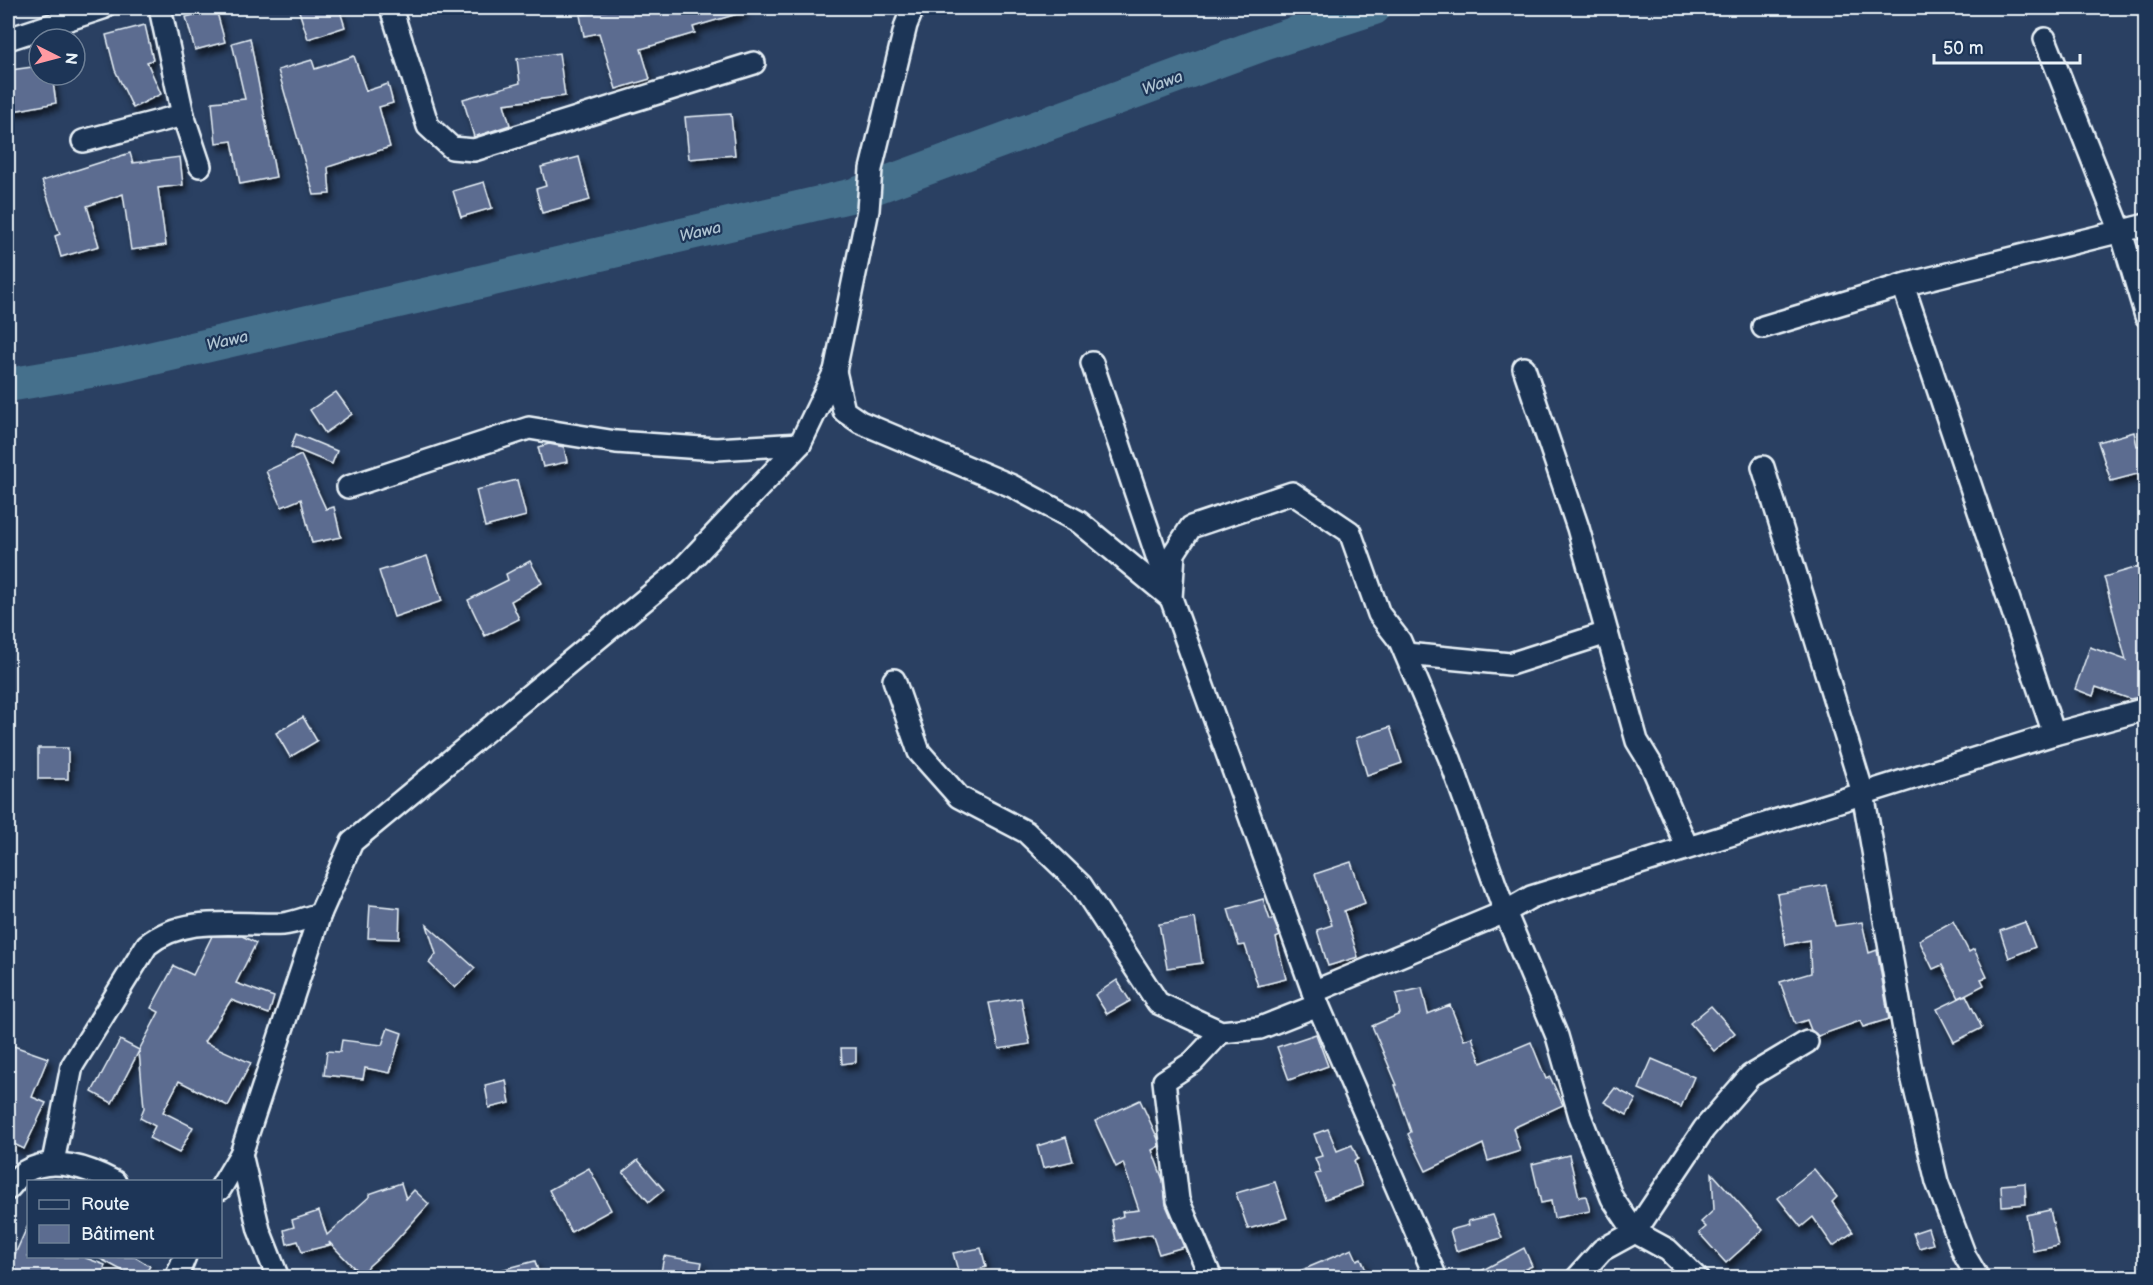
<svg xmlns="http://www.w3.org/2000/svg" width="2153" height="1285" font-family="'Balsamiq Sans',sans-serif">
	<defs>
		<filter id="shadow"><feDropShadow dx="3.5" dy="6" stdDeviation="3" flood-color="#0009"/></filter>
	</defs>
	<rect width="100%" height="100%" fill="#2a4062"/>
	<filter id="ink" filterUnits="userSpaceOnUse"><feTurbulence type="fractalNoise" baseFrequency=".0167" numOctaves="2"/><feDisplacementMap in="SourceGraphic" scale="12" xChannelSelector="R" yChannelSelector="G"/><feConvolveMatrix kernelMatrix="1 2 1 2 8 2 1 2 1" color-interpolation-filters="sRGB"/></filter>
	<g filter="url(#ink)">
		<g fill="none" stroke-linecap="round" stroke-linejoin="round">
			<path stroke="#45708c" stroke-width="34" d="M8,385L119,366L854,195L1266,43L1374,8"/>
		</g>
		<g fill="#5c6c90" stroke="#e8f1f8" stroke-width="1.5" filter="url(#shadow)">
			<path d="M298,8H339L345,27L308,39Z"/>
			<path d="M621,8H743L744,12L693,27L695,33L641,49L650,79L616,89L599,33L584,36L580,15Z"/>
			<path d="M216,9L225,42L195,50L186,17Z"/>
			<path d="M145,25L153,60L147,62L161,94L133,108L115,70L106,35Z"/>
			<path d="M250,38L276,177L240,184L232,141L216,143L212,102L245,99L232,43Z"/>
			<path d="M559,53L565,96L504,104L510,125L474,137L463,99L520,83L517,59Z"/>
			<path d="M354,56L366,91L388,84L393,103L379,107L390,147L328,167L330,194L314,195L278,70L312,60L315,69Z"/>
			<path d="M39,66V75H52L56,103L8,112V83L12,82L11,70Z"/>
			<path d="M731,114L735,155L689,159L685,117Z"/>
			<path d="M130,153L133,163L180,157L183,185L158,188L166,245L131,250L123,194L87,206L99,246L61,257L55,236L60,234L42,181Z"/>
			<path d="M579,157L590,200L542,213L536,189L546,186L541,167Z"/>
			<path d="M484,182L492,208L461,217L453,191Z"/>
			<path d="M336,392L352,414L325,433L310,410Z"/>
			<path d="M2134,432L2137,446L2145,445V472L2111,481L2098,442Z"/>
			<path d="M296,434L337,451L332,464L291,447Z"/>
			<path d="M549,444L564,447L567,462L543,467L538,447Z"/>
			<path d="M301,455L326,509L334,507L341,537L312,543L301,499L282,507L266,471Z"/>
			<path d="M517,480L526,516L485,527L476,490Z"/>
			<path d="M427,556L442,601L394,617L379,571Z"/>
			<path d="M530,561L542,583L511,601L519,619L485,636L468,600L508,580L506,574Z"/>
			<path d="M2145,565V696L2130,699L2096,687L2093,696L2075,689L2090,647L2126,660L2104,577Z"/>
			<path d="M303,717L317,741L290,757L276,733Z"/>
			<path d="M1390,727L1402,763L1367,775L1356,738Z"/>
			<rect x="38" y="748" width="30" height="31"/>
			<path d="M1351,862L1365,903L1344,911L1358,957L1328,966L1317,930L1332,925L1315,874Z"/>
			<path d="M1826,885L1835,926L1862,922L1869,953L1877,950L1889,1019L1863,1027L1860,1021L1818,1036L1811,1030L1807,1020L1795,1024L1780,982L1811,973L1809,940L1786,945L1777,894Z"/>
			<path d="M1263,899L1270,920L1273,919L1280,936L1276,938L1286,979L1258,986L1245,945L1239,946L1228,909Z"/>
			<path d="M370,905L400,908L399,939L368,938Z"/>
			<path d="M1195,918L1202,963L1167,968L1159,924Z"/>
			<path d="M1953,921L1969,952L1974,949L1987,977L1981,979L1984,985L1959,998L1942,965L1933,969L1919,940Z"/>
			<path d="M2025,922L2035,947L2009,958L2000,931Z"/>
			<path d="M427,925L475,968L455,988L429,963L436,954Z"/>
			<path d="M212,936H242L256,943L236,983L274,997L269,1014L231,1000L204,1042L251,1063L228,1106L179,1081L163,1112L193,1127L179,1153L149,1138L155,1126L140,1118L144,1108L139,1051L112,1103L92,1092L120,1040L139,1050L159,1012L151,1008L174,966L193,975Z"/>
			<path d="M1117,980L1130,1001L1107,1014L1095,995Z"/>
			<path d="M1422,988L1428,1014L1450,1005L1464,1040L1472,1037L1481,1063L1531,1042L1546,1079L1550,1077L1563,1105L1513,1128L1520,1151L1488,1161L1483,1144L1426,1171L1408,1134L1411,1132L1395,1085H1397L1372,1026L1400,1014L1396,994Z"/>
			<path d="M1966,995L1982,1028L1954,1042L1937,1009Z"/>
			<path d="M1021,998L1030,1044L999,1049L989,1003Z"/>
			<path d="M1711,1006L1735,1033L1714,1051L1690,1023Z"/>
			<path d="M388,1028L402,1033L390,1073L365,1068L363,1079L324,1075L327,1051L340,1052L342,1040L382,1045Z"/>
			<path d="M1316,1034L1328,1066L1289,1080L1277,1047Z"/>
			<path d="M8,1044L48,1058L32,1097L46,1103L24,1149L8,1141Z"/>
			<path d="M841,1048H856V1062L842,1064Z"/>
			<path d="M1652,1059L1694,1077L1681,1107L1639,1089Z"/>
			<path d="M506,1080L510,1103L489,1108L485,1085Z"/>
			<path d="M1615,1088L1636,1099L1627,1115L1604,1102Z"/>
			<path d="M1140,1100L1158,1139L1159,1146L1152,1150L1163,1180L1166,1205L1184,1247L1159,1254L1152,1234L1116,1241L1112,1220L1123,1216L1122,1212L1139,1210L1123,1163L1116,1167L1095,1121Z"/>
			<path d="M1328,1129L1337,1151L1352,1145L1358,1159L1354,1161L1362,1186L1325,1199L1315,1174L1321,1173L1315,1158L1322,1156L1314,1134Z"/>
			<path d="M1066,1137L1073,1161L1043,1168L1037,1146Z"/>
			<path d="M1569,1155L1579,1197L1586,1196L1590,1211L1554,1218L1551,1201L1541,1203L1532,1164Z"/>
			<path d="M638,1160L664,1190L649,1202L623,1172Z"/>
			<path d="M589,1168L611,1210L571,1232L549,1190Z"/>
			<path d="M1814,1169L1837,1197L1832,1202L1853,1232L1833,1246L1813,1217L1801,1227L1778,1198Z"/>
			<path d="M1712,1173L1763,1230L1726,1263L1699,1233L1706,1227L1701,1222L1714,1210Z"/>
			<path d="M1275,1182L1287,1218L1248,1229L1236,1193Z"/>
			<path d="M401,1183L406,1199L414,1190L429,1204L392,1245L360,1274L329,1242L330,1245L302,1252L298,1241L287,1244L284,1230L294,1227L292,1220L319,1211L327,1235L369,1197V1194Z"/>
			<path d="M2025,1183L2026,1204L2002,1206L2001,1185Z"/>
			<path d="M2050,1210L2058,1246L2033,1251L2026,1215Z"/>
			<path d="M1493,1215L1502,1238L1456,1251L1450,1230L1469,1225L1468,1221Z"/>
			<path d="M28,1225V1257H83L105,1265L101,1278H8V1270Z"/>
			<path d="M1928,1228L1933,1244L1919,1248L1913,1233Z"/>
			<path d="M981,1248L986,1267L973,1271L975,1278H960L953,1253Z"/>
			<path d="M1524,1248L1532,1266L1505,1278H1468Z"/>
			<path d="M1352,1249L1357,1260L1361,1258L1369,1278H1283Z"/>
			<path d="M664,1256L702,1262L699,1278H660Z"/>
			<path d="M97,1257H135L150,1266L143,1278H136Z"/>
			<path d="M535,1261L540,1278H494L493,1272Z"/>
		</g>
		<g fill="none" stroke-linecap="round" stroke-linejoin="round">
			<defs>
				<g id="minor">
					<path d="M160,8L183,115L200,166"/>
					<path d="M391,8L428,126L452,148L474,150L754,63"/>
					<path d="M8,39L103,8"/>
					<path d="M2045,39L2121,232L2146,316"/>
					<path d="M83,141L183,115"/>
					<path d="M1903,285L2054,734"/>
					<path d="M1763,327L1903,285L2146,225"/>
					<path d="M1092,363L1167,586"/>
					<path d="M1524,368L1578,528L1637,741L1651,764L1687,847"/>
					<path d="M835,371L844,411L860,422L1012,486L1079,522L1171,598"/>
					<path d="M1763,467L1863,793L1912,1076L1937,1182L1965,1256L1978,1278"/>
					<path d="M348,487L529,428L616,442L716,449L800,444"/>
					<path d="M1406,654L1510,664L1607,633"/>
					<path d="M894,680L919,752L959,797L1026,832L1081,885L1158,1003L1221,1032L1260,1028L1318,1005"/>
					<path d="M1313,992L1505,912L1531,897L2054,734L2146,709"/>
					<path d="M241,1154L259,1230L278,1278"/>
					<path d="M53,1162L72,1066L147,945C186,914 236,926 283,924C295,923 308,917 320,914"/>
					<path d="M8,1189C13,1184 18,1176 24,1172C52,1155 89,1168 115,1182"/>
					<path d="M220,1189L241,1154L320,914L352,842L682,569L800,444L835,371L868,210L871,169L906,25L913,8"/>
					<path d="M176,1278L185,1256"/>
					<path d="M1211,1278L1178,1200L1164,1081L1193,1062L1221,1032"/>
					<path d="M1436,1278L1318,1005L1171,598L1174,553L1191,527L1292,493L1350,532L1379,614L1400,641L1450,759L1505,912L1557,1036L1580,1116L1612,1198L1635,1232L1668,1250L1697,1278"/>
					<path d="M1577,1278L1602,1250L1635,1232L1704,1129L1750,1076L1807,1042"/>
				</g>
			</defs>
			<use href="#minor" stroke="#e8f1f8" stroke-width="26"/>
			<use href="#minor" stroke="#1d3557" stroke-width="21"/>
		</g>
	</g>
	<g text-anchor="middle" stroke-width="4.5" stroke-linejoin="round" paint-order="stroke">
		<g font-size="16" font-style="italic" fill="#afc4d2" stroke="#1d3557">
			<text transform="translate(1162 82) rotate(-20)" y="6">Wawa</text>
			<text transform="translate(700 231) rotate(-13)" y="6">Wawa</text>
			<text transform="translate(227 340) rotate(-13)" y="6">Wawa</text>
		</g>
	</g>
	<rect width="2153" height="1285" fill="none" stroke="#1d3557" stroke-width="30"/>
	<rect x="15" y="15" width="2123" height="1255" fill="none" stroke="#e8f1f8" stroke-width="2" filter="url(#ink)"/>
	<rect x="27" y="1180" width="195" height="78" fill="#1d3557" stroke="#6e8097" stroke-width="1.5"/>
	<rect x="39" y="1200" width="30" height="9" fill="#1d3557" stroke="#6e8097" stroke-width="1.5"/>
	<text x="81" y="1210" font-size="18" fill="#e8f1f8">Route</text>
	<rect x="39" y="1225" width="30" height="18" fill="#5c6c90" stroke="#6e8097" stroke-width="1.5"/>
	<text x="81" y="1240" font-size="18" fill="#e8f1f8">Bâtiment</text>
	<g transform="translate(57 57) rotate(96)"><circle r="28" fill="#1d3557" stroke="#6e8097" stroke-width="1.5"/>
	<path d="M0-4.5L10 22L0 15L-10 22Z" fill="#ff9aa2"/>
	<text y="-9" font-size="16" font-weight="bold" text-anchor="middle" fill="#e8f1f8">N</text>
	</g>
	<path d="M1934 54v9h146v-9" fill="none" stroke="#e8f1f8" stroke-width="3"/>
	<text x="1943" y="54" font-size="18" fill="#e8f1f8" stroke="#1d3557" stroke-width="4.5" paint-order="stroke">50 m</text>
</svg>
